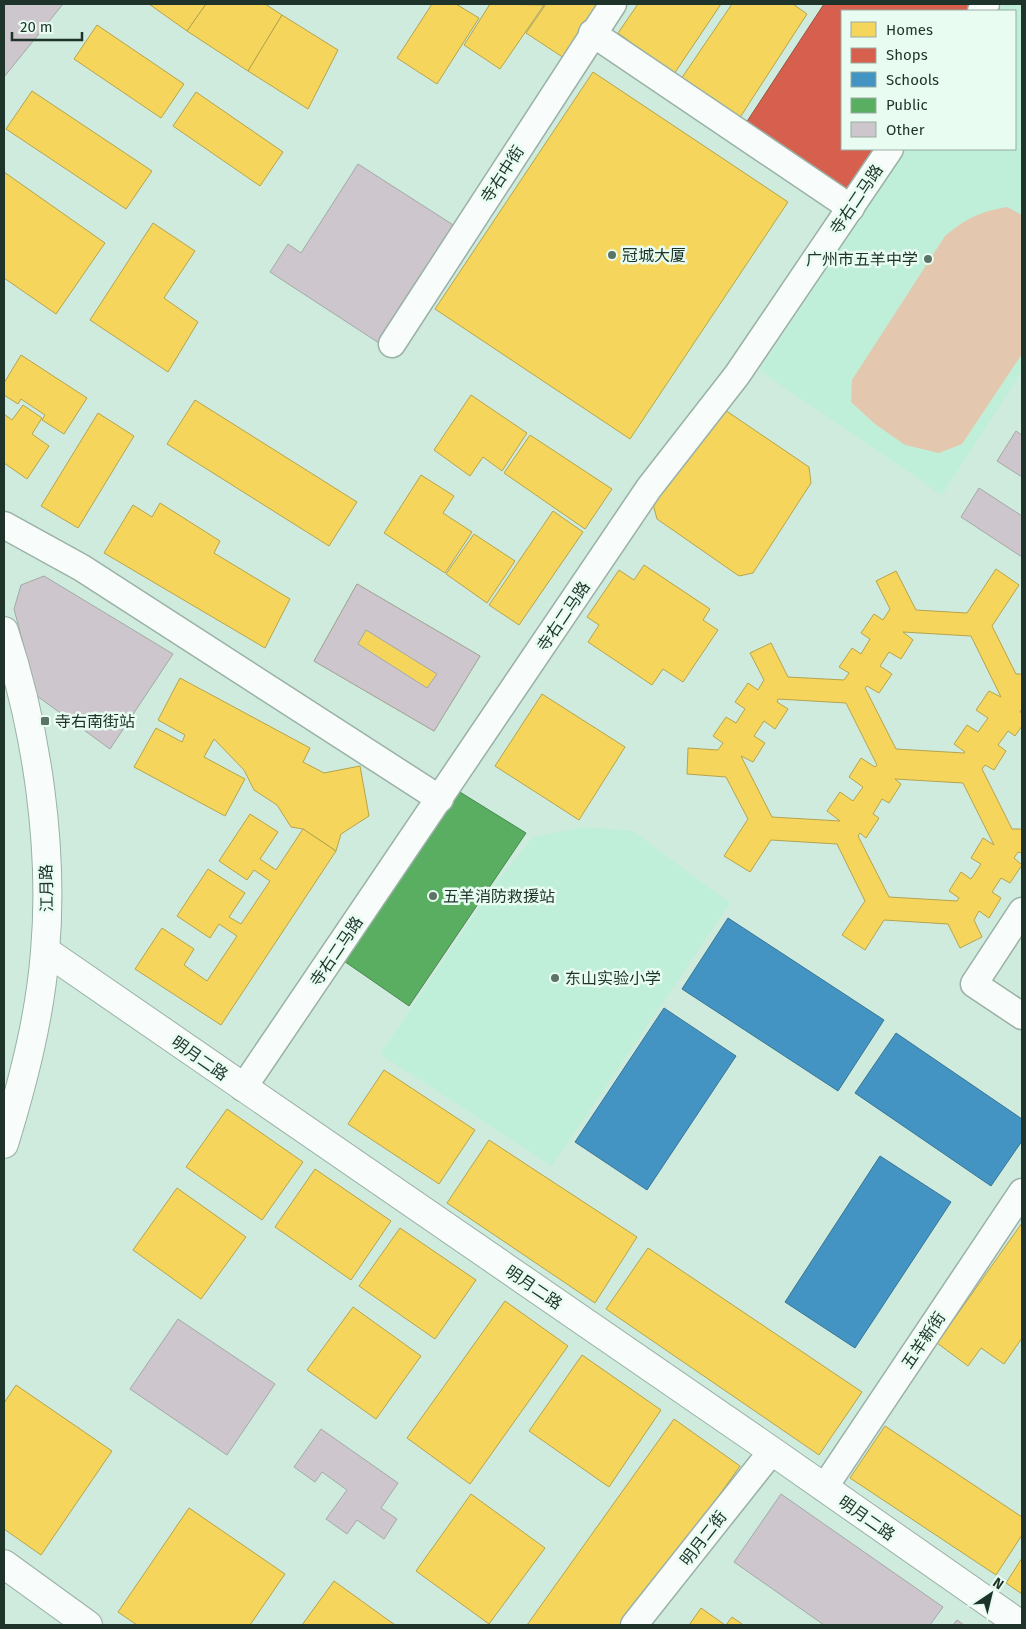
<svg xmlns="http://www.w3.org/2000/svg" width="1026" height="1629" font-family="'Fira Sans','Noto Sans SC',sans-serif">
	<rect width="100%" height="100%" fill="#ceebdd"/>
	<g fill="#c0efd9">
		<path d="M1004,4H1022V371L942,495L759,370L907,149H1015V11H999Z"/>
		<path d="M584,827L633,831L730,903L552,1166L380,1054L496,883L533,837Z"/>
	</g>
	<path fill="#e3c7af" d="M1007,207L1022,215V354L962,444L939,453L905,445L875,424L851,402L852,380L945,236C967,218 979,212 1007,207Z"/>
	<g fill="#f6d55c" stroke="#b5a44d" fill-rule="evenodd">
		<path d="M149,4H206L187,31Z"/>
		<path d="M206,4H265L282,15L248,71L187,31Z"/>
		<path d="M432,4H456L479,18L437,84L397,58Z"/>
		<path d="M490,4L544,5L500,69L464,45Z"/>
		<path d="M546,4H605L567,60L526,33Z"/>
		<path d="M638,4H721L674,74L618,33Z"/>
		<path d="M732,4H793L807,14L739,119L681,79Z"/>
		<path d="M846,4H902L913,11H842V149H869L842,190L759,134Z"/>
		<path d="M907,4H957L952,11H918Z"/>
		<path d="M282,15L338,50L308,109L248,71Z"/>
		<path d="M97,25L184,84L161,118L74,59Z"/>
		<path d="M593,72L788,202L630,439L435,309Z"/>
		<path d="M32,91L152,171L126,209L6,129Z"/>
		<path d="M196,92L283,152L260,186L173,126Z"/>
		<path d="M4,172L105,243L56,314L4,278Z"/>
		<path d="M153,223L195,251L164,298L198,322L168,372L90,320Z"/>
		<path d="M21,355L87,398L64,434L42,420L45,415L21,399L18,404L4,395V383Z"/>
		<path d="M471,395L527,433L502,471L483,457L470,476L434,450Z"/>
		<path d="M195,400L357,502L329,546L167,444Z"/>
		<path d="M23,405L42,418L32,434L49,446L27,479L4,463V414L12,420Z"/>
		<path d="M725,410L809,467L811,483L753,573L739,576L657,519L653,504Z"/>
		<path d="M98,413L134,436L78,528L41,506Z"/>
		<path d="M530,435L612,489L585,529L504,473Z"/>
		<path d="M421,475L454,496L443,513L472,532L445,573L384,533Z"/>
		<path d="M160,503L220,541L214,553L290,599L265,648L104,553L133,505L152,517Z"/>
		<path d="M553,511L583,532L519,625L489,605Z"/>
		<path d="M474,534L515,561L487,603L446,574Z"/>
		<path d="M644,565L710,609L703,620L718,630L683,682L663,669L652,685L588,642L599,625L587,617L619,570L634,580Z"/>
		<path d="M996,569L1019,585L992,626L1016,674H1022V709L1020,712L1022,713V726L1015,736L1008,731L998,745L1006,751L994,770L985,765L982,769L1012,829H1022V853L1018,852L1014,858L1022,865L1010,883L1001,878L992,892L1001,898L989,918L979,911L974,920L982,937L960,948L948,924L884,920L865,950L842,935L865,901L837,844L771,840L750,872L724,856L748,819L726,777L687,774L688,748L718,750L723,743L713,736L726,717L736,723L745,709L735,702L748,683L758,690L764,680L750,653L771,643L788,677L844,680L849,673L839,667L852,648L861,654L870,639L861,633L874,614L883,620L890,609L876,581L896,571L916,610L967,613ZM903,632L971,636L1001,697L989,691L976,710L988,718L978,732L967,725L954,744L965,752L964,753L896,749L865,688L867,686L879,693L892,674L880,666L889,652L901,659L913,640ZM778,699L846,703L877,765L875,767L861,758L849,777L863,787L853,801L840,792L827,811L840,821L772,817L741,756L753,762L765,743L754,736L764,721L775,729L788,709L777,702ZM895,779L963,783L994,845L983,838L971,858L981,864L971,879L961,872L949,891L959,898L957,901L889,897L858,836L860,833L866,838L879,818L873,814L882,799L889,803L901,784Z"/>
		<path d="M357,584L480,656L434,731L314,661Z"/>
		<path d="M180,678L310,748L303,762L324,773L360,766L369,816L341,834L336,851L303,829L291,827L277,805L254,790L244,770L214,739L204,757L245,779L225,816L134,767L156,728L182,742L185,735L158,720Z"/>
		<path d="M542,694L625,747L579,820L495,766Z"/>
		<path d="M464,806L515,840L437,957L386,923Z"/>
		<path d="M250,814L278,832L260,859L276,870L303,829L336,851L221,1025L135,969L162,928L194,949L184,965L207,981L237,936L219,924L210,938L177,916L208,869L245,893L229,917L241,924L270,881L254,870L247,880L219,861Z"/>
		<path d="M384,1070L475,1130L439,1184L348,1124Z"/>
		<path d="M227,1109L303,1162L262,1220L186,1167Z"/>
		<path d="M489,1140L637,1237L595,1303L447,1203Z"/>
		<path d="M315,1169L391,1221L351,1280L275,1227Z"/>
		<path d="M177,1188L246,1237L201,1299L133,1250Z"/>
		<path d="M1022,1223V1338L1004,1364L981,1348L968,1366L937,1343Z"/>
		<path d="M400,1228L476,1280L435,1339L359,1286Z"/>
		<path d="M648,1248L862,1392L819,1455L606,1309Z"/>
		<path d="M505,1301L568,1346L470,1484L407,1438Z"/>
		<path d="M353,1307L421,1356L376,1419L307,1370Z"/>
		<path d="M582,1355L661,1410L609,1487L529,1431Z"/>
		<path d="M16,1385L112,1451L41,1555L4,1529V1403Z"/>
		<path d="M674,1419L740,1466L627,1625H527Z"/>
		<path d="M885,1426L1022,1517V1535L996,1575L850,1478Z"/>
		<path d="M471,1494L545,1548L489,1624L416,1571Z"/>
		<path d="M189,1508L285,1574L250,1625H137L118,1612Z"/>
		<path d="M1022,1558V1594L1006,1583Z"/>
		<path d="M334,1581L395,1625H302Z"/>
		<path d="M701,1608L725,1625H689Z"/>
		<path d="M732,1617L742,1624L741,1625H726Z"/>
	</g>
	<path fill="#d6604d" stroke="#9f5242" d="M824,4H976L971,11H842V149H881L850,196L744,126Z"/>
	<g fill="#4393c3" stroke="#387695">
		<path d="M728,918L884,1020L838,1091L682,989Z"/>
		<path d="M664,1008L736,1056L647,1190L575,1142Z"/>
		<path d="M896,1033L1022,1119V1141L991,1186L855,1093Z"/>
		<path d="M880,1156L951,1202L855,1348L785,1302Z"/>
	</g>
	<path fill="#5aae61" stroke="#488950" d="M455,789L526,833L409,1006L341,959Z"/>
	<g fill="#cdc6cc" stroke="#a4a9a8" fill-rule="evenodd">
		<path d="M4,4H63L4,77Z"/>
		<path d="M358,164L458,228L382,345L270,272L288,244L301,253Z"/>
		<path d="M1016,431L1022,435V477L997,461Z"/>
		<path d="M979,488L1022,516V557L961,517Z"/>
		<path d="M44,576L173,654L110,749L37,696L14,609L21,585Z"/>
		<path d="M357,584L480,656L434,731L314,661ZM366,630L437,674L427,688L358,644Z"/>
		<path d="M178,1319L275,1384L227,1455L130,1389Z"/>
		<path d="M321,1429L398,1483L381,1508L397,1519L384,1539L357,1520L347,1534L326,1519L347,1490L322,1472L315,1482L294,1467Z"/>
		<path d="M781,1494L943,1607L930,1625H824L734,1562Z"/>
		<path d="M957,1620L964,1625H953Z"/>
	</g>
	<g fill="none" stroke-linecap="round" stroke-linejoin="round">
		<defs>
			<g id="street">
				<path d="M981,11L986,4"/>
				<path d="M592,33L851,208"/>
				<path d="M392,344L613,4"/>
				<path d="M4,525L82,568L440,799"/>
				<path d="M1022,911L974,984L1022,1016"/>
				<path d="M243,1088L649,488L737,375L890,149"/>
				<path d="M824,1488L1022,1192"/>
				<path d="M634,1625L772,1451"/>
			</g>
			<g id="secondary">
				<path d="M4,631C37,730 54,848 45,952C40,1017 23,1082 4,1144"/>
				<path d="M46,951L772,1451L1021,1625"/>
				<path d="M4,1564L88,1625"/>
			</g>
		</defs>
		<use href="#street" stroke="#9ab1a6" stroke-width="29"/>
		<use href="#secondary" stroke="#9ab1a6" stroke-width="30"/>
		<use href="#street" stroke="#f8fcfa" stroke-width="26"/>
		<use href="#secondary" stroke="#f8fcfa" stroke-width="28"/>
	</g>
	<g fill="#5c7368" stroke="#e8fcf2" stroke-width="2">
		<circle cx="612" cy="255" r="5"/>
		<circle cx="928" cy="259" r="5"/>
		<rect x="40" y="716" width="10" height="10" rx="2.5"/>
		<circle cx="433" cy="896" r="5"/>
		<circle cx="555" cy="978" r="5"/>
	</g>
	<g text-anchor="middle" stroke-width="5" stroke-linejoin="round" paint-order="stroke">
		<g font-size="16" fill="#1e3329" stroke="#e8fcf2">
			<text transform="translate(502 174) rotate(-57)" y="6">寺右中街</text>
			<text transform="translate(856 199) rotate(-56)" y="6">寺右二马路</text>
			<text transform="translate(563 616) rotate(-56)" y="6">寺右二马路</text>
			<text transform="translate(46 888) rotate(-91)" y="6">江月路</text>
			<text transform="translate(336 951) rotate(-56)" y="6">寺右二马路</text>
			<text transform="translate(200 1058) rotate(35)" y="6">明月二路</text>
			<text transform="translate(534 1287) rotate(34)" y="6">明月二路</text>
			<text transform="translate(923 1340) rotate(-56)" y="6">五羊新街</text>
			<text transform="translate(867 1518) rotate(35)" y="6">明月二路</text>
			<text transform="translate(703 1538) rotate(-52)" y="6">明月二街</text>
		</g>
		<g font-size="16" fill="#1e3329" stroke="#e8fcf2" text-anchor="start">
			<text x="622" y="261">冠城大厦</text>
			<text x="918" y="265" text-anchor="end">广州市五羊中学</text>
			<text x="55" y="727">寺右南街站</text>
			<text x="443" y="902">五羊消防救援站</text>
			<text x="565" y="984">东山实验小学</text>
		</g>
	</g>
	<rect width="1026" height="1629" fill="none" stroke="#1e3329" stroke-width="10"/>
	<rect x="841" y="10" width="175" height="140" fill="#e8fcf2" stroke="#97aca2"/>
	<rect x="851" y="22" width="25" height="15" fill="#f6d55c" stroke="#97aca2"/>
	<text x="886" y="35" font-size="15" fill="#1e3329">Homes</text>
	<rect x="851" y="48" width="25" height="15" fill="#d6604d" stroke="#97aca2"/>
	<text x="886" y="60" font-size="15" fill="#1e3329">Shops</text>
	<rect x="851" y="72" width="25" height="15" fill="#4393c3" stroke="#97aca2"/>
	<text x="886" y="85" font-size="15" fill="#1e3329">Schools</text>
	<rect x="851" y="98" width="25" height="15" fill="#5aae61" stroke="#97aca2"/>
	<text x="886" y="110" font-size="15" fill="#1e3329">Public</text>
	<rect x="851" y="122" width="25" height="15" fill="#cdc6cc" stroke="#97aca2"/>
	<text x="886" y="135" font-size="15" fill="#1e3329">Other</text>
	<g transform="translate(991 1594) rotate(35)" stroke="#e8fcf2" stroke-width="4" paint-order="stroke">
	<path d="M0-4L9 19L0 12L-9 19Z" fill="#1e3329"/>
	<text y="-8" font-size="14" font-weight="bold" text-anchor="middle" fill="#1e3329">N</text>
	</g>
	<path d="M12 32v8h70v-8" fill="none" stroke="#1e3329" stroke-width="2.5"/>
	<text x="20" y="32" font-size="15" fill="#1e3329" stroke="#e8fcf2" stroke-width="4" paint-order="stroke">20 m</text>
</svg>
